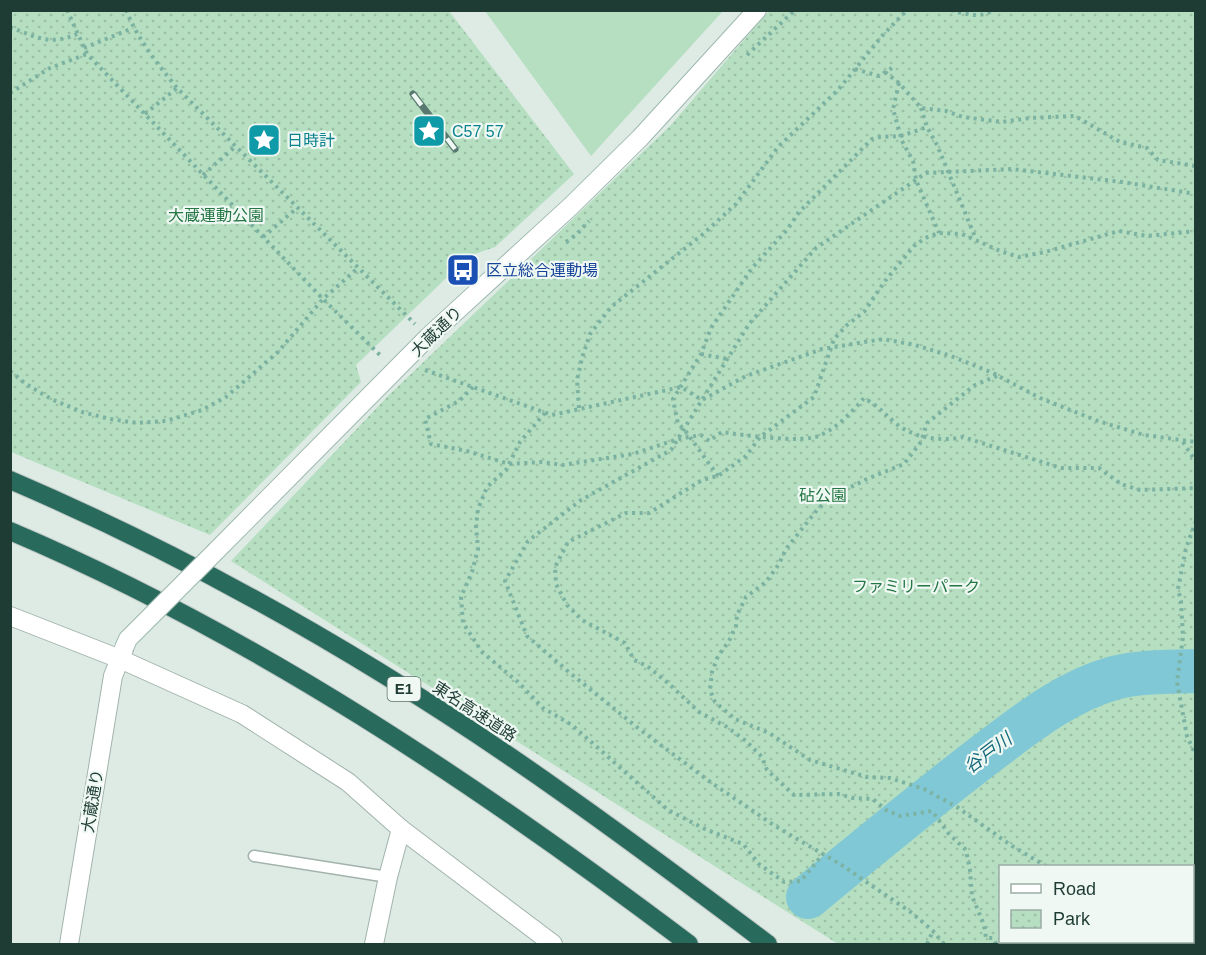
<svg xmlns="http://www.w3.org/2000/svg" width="1206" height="955" font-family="Helvetica,'Noto Sans JP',sans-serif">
	<defs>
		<pattern id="park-dots" width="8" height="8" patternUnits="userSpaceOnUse" patternTransform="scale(1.5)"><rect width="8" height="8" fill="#b5dfc0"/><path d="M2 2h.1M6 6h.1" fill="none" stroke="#9bc0a6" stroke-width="1.8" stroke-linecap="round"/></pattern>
	</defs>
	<rect width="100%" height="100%" fill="#deebe5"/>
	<path fill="#b5dfc0" d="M485,11H723L591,156Z"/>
	<g fill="url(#park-dots)" fill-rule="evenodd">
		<path d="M10,11H449L574,174L495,247L469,256L356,365L361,382L210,535L11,452Z"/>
		<path d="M769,11H1195V944H838L231,561L389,395L670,126ZM1000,866H1192V942H1000Z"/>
	</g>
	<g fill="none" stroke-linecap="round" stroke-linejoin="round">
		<path stroke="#81c8d6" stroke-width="44" d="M808,897C866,849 923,802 982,757C1023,726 1064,692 1114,678C1140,671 1169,672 1196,671"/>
		<defs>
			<path id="lane" d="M254,856L388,877"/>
			<g id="street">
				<path d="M10,616L120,659L242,714L348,782L401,829L553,944"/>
				<path d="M69,944L113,676L124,649"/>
				<path d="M374,944L388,877L401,829"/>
			</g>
			<path id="secondary" d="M216,551L428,337L571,206L640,138L757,10"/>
			<g id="highway">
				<path d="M10,480C204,563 389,670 561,792C631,841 700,893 768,944"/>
				<path d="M10,531C255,635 478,785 689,944"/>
			</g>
		</defs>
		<use href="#lane" stroke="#a1b3ac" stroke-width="13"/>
		<use href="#street" stroke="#a1b3ac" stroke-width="20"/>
		<use href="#secondary" stroke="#9cb8ae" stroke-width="20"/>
		<use href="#highway" stroke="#c0c8c6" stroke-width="20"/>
		<g stroke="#7cb2a1" stroke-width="4" stroke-dasharray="3 4.5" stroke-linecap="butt">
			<path d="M67,10L87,54L323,299L382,357"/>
			<path d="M126,10C138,40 157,63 177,88L415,324"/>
			<path d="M951,10C965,14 981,19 993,10"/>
			<path d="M10,27C36,37 50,46 77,34"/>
			<path d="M84,48L133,28"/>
			<path d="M747,55L795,10"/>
			<path d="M855,69L879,76L892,68"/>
			<path d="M885,72L899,83L921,108L946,111L963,117L1002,122L1030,118L1075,116L1120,142L1147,148L1158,160L1196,166"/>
			<path d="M899,83L893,109L902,141L913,161L916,180L939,233"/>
			<path d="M10,93L50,68L87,54"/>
			<path d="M921,108L927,127L937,145L976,239"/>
			<path d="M145,114L177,88"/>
			<path d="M203,175L236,146"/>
			<path d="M263,237L297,208"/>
			<path d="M566,242L576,235L589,221"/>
			<path d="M701,354L727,359"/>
			<path d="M425,370L552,415L681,387L702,400L746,376L822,349L883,339L915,345L951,356L993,373L1040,398L1098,421L1144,435L1196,442"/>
			<path d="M10,371L26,384L51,399L82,412L110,419L137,423L166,421L202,410L226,397L278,352L323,299L358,268"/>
			<path d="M997,376L975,385L927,423L921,442L904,464L867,479L831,497L817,510L786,549L779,564L766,582L746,597L737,615L736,626L729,641L718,656L712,672L710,690L715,702L735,719L769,733L810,760L867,777L890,778L924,789L957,807L1012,846L1046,866"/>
			<path d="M473,387L459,401L425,419L431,444L467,451L509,464L542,462L562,465L633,454L678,439L701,435L709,441L722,432C743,435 804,444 821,435C838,427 852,412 864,398C879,407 882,411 894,422C913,438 939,442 963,437L1061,468H1099L1121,484L1140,490L1196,488"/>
			<path d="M579,408L577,380L582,358L590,334L611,307L702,235L736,204L778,147L838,90L882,36L907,10"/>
			<path d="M545,413L520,442L506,470L487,487L478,509L476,526L478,549L472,572L461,597L463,623L482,652L518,682L543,708L572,725L668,810L705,829L743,844L759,864L784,882L801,881L823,854"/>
			<path d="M1183,442L1196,462"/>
			<path d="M718,476L684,429L678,424L673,399L701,354L711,328L752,268L787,230L799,212L872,139L880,137L901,136L927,127"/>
			<path d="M1196,521L1186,548L1178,589L1181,601L1183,637L1177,682L1187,736L1196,756"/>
			<path d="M1192,919L1196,920"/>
			<path d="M927,944L933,931"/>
			<path d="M944,944L933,931L912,913L840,864L775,826L709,781L638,728L570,673L527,636L505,581L528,541L581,500L671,450L749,324L816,248L926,173L1012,169L1122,182L1196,194"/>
			<path d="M996,944L993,938H986L984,925L972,896L970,870L966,850L949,834L932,811L900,816L886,810L873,799L853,798L838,794L794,795L767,770L762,757L746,741L727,727L699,712L668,683L647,666L634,660L625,643L582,620L567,605L556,584L555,567L568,542L626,513H649L702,480L718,476L746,456L760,437L814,397L834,339L847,325L864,312L885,281L914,246L925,238L939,233L962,234L1000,251L1019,257L1045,252L1119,231L1147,236L1196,231"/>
		</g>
		<use href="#lane" stroke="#fff" stroke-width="10"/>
		<use href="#street" stroke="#fff" stroke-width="18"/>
		<use href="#secondary" stroke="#fff" stroke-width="18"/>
		<use href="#highway" stroke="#286b5d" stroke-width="18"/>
		<defs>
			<path id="rail" d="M413,94L455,149"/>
		</defs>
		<use href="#rail" stroke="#587870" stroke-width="7"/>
		<use href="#rail" stroke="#eff8f3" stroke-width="4.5" stroke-dasharray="14" stroke-linecap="butt"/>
		<defs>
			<path id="secondary-bridge" d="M124,648L128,639L216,551"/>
		</defs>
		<use href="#secondary-bridge" stroke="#9cb8ae" stroke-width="20" stroke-linecap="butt"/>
		<use href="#secondary-bridge" stroke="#fff" stroke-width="18"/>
	</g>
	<defs>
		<symbol id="sight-square" viewBox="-11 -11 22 22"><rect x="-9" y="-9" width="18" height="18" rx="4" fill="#0f9aa8" stroke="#eff8f3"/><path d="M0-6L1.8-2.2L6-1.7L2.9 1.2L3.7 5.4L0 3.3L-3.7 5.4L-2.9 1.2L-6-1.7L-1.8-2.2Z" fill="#fff"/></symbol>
		<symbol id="bus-square" viewBox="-11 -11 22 22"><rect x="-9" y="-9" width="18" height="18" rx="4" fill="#1a4fb4" stroke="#eff8f3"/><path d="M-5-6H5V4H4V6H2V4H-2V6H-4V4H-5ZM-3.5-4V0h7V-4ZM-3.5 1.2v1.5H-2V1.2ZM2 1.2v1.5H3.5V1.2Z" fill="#fff"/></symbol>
	</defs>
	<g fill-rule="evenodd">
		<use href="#sight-square" x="410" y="112" width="38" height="38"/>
		<use href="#sight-square" x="245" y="121" width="38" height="38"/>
		<use href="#bus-square" x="444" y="251" width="38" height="38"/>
	</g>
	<g text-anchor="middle" stroke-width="4.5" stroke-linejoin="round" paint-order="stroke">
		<rect fill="#eff8f3" stroke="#5d746d" stroke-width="1.5" x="387.5" y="677" width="33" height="24" rx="4.5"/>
		<g font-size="15" font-weight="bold" fill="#1e3c34">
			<text x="404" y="694">E1</text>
		</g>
		<g font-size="16" fill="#0d838f" stroke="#eff8f3" text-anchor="start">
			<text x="452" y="137">C57 57</text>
			<text x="287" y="146">日時計</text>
		</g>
		<g font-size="16" fill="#257645" stroke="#eff8f3">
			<text x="216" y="221">大蔵運動公園</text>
			<text x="823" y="501">砧公園</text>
			<text x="916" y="592">ファミリーパーク</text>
		</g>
		<g font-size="16" fill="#164399" stroke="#eff8f3" text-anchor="start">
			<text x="486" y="276">区立総合運動場</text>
		</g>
		<g font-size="16" fill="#1e3c34" stroke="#eff8f3">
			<text transform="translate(436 331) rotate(-44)" y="6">大蔵通り</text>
			<text transform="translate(475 711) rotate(33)" y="6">東名高速道路</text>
			<text transform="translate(92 801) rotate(-81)" y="6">大蔵通り</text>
		</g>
		<g font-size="18" font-style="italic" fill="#146a7c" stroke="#eff8f3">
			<text transform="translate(988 753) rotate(-37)" y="6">谷戸川</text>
		</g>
	</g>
	<rect width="1206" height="955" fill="none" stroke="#1e3c34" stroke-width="24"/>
	<rect x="999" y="865" width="195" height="78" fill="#eff8f3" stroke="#9bada7" stroke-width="1.5"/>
	<rect x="1011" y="884" width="30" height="9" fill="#ffffff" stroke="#9bada7" stroke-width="1.5"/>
	<text x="1053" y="895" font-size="18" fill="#1e3c34">Road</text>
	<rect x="1011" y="910" width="30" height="18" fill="url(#park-dots)" stroke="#9bada7" stroke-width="1.5"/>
	<text x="1053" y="925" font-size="18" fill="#1e3c34">Park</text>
</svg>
